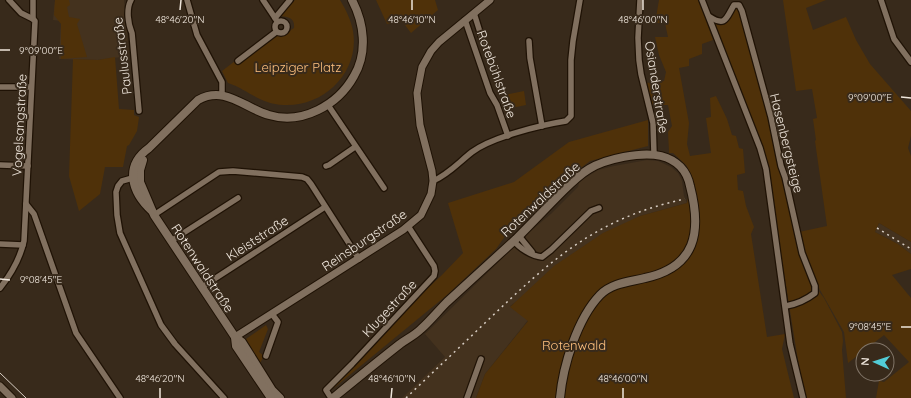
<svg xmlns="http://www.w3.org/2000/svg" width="911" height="398" font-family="Quicksand,sans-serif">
	<rect width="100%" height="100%" fill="#382a1b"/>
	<g fill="#44321e">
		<path d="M55,0H124L129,56L98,60L59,59L61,21L53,20Z"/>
		<path d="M647,160L658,161L671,167L678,173L682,181L684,196L687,203L640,216L510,306L528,320L485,374L476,398H402L445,357L425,334L524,237L526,238V235L552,213L578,187L579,183L585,178L598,170L614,166Z"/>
		<path d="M879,223L911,242V254L898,244L875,232Z"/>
	</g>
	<g fill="#4f3109">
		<path d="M55,0H69L70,5L67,7L69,17L80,19L77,24L87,57L61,59V24L54,15Z"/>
		<path d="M295,0H340C346,10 351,20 353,31C360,72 324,107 284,105C259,104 249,90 228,83L222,71L235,61L238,64L280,33H286L294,28C295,18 289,17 280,16Z"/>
		<path d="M376,0H435L438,10L411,33L402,21L387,24Z"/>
		<path d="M659,0H699L713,40L702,44V54L689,59V66L679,68L689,123L687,144L690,156L711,153L706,118L711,117L710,98L716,96L727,119L732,135L736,136L739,148L743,149L745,173L737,175L738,190L743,191L746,206L754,227L751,234L767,337L785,334L782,349L794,398H476L485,374L528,321L510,307L554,266L603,233L640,216L687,203L692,176L686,165L673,153H669V151L668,132L672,126L668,105H652L646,83L664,81L666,72L659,55L655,37H668L665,23H655Z"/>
		<path d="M783,0H826L806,8L813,30L846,17L856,40L870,64L911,111V136L908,148L911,156V242L879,223L875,232L898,244L911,254V269L892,275L911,298V398H876L879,381L884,382L909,362L884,335L848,363L844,332L820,290L805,253L799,232L827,226L815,141L816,140L813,119L817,118L812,89L796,91Z"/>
		<path d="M735,6H738L770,117L802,254L815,286L824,298L842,332L843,341L842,350L846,398H805L800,373L767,167L712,20L721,24Z"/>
		<path d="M115,57L119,109L134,110V115L139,117L137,131L129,145L127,146L123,167H105L100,194L79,211L69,176L73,59L98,60Z"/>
		<path d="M524,91L526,105L507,109L505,95Z"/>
		<path d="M648,120V146L590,161L569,177L508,232L496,249L447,295L335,387L330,389L364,355L405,309L442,275L463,253L448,203L514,182L569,142Z"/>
		<path d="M266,325L268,329L259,352L264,356L260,363L246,341V339Z"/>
	</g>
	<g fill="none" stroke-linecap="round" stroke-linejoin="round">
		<defs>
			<g id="minor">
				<path d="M9,0L21,13L33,19"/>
				<path d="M131,0C126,9 128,24 132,33L139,111"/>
				<path d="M187,0L197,35L222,82V94"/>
				<path d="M263,0L277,21"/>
				<path d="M640,0L638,38L639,60L641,74L653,123L654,154"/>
				<path d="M702,0L760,148L766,169L790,344L803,398"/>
				<path d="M881,0L894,39L911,62"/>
				<path d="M474,13L484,45"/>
				<path d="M710,17C726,27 726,18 734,5H739L742,11L771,117L781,166L785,177L802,253L815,286V293C806,300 797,304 786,306"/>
				<path d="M275,18L290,0"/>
				<path d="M465,20L490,93L497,105L508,136"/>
				<circle cx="281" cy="27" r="6"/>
				<path d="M529,41L530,58L542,126"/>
				<path d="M238,61L276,32"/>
				<path d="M0,87H31"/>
				<path d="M328,105L384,188"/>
				<path d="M0,165L28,166"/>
				<path d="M326,166L329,165L355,147"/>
				<path d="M136,177L122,181L118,186L116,192L117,215L120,233L161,325L175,344L224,398"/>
				<path d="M433,181C449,174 459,162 472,152C492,137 541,125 566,121L571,116V60L573,41L580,0"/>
				<path d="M26,204L34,214L76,333L120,398"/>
				<path d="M154,215L219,172L233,171L302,177L307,179L311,184L359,259"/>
				<path d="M519,236L532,252"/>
				<path d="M171,241L238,198"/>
				<path d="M514,241C519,248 532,256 542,257L551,250L591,211L599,208"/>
				<path d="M0,244L23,245"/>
				<path d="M202,287L325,207"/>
				<path d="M0,288C12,273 20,259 24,241L35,21L33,19V0"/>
				<path d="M266,356L278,322L272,314"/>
				<path d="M331,398L326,390L352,364L434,276L435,271L434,266L408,226"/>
				<path d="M467,398L481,359"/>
			</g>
			<g id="tertiary">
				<path d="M235,337L403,230L421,215L431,194L433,181L432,171L420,125L417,93L422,67L431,51L439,42L490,0"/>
				<path d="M0,386L12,398"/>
			</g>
			<g id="secondary">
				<path d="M143,160L140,170V182L154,215L235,337L242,342L272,390L280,398"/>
				<path d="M152,211C131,192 124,166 149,148L198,100C225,85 244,108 269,115C302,125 338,105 354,76C368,52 364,23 352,0"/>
				<path d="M235,337L236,346L271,398"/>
				<path d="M333,398C355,380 377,362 400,344C407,339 415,335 421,329C430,321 438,311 447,302C470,281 493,260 516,239C532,223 547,207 563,191C571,183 579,175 589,169C605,159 642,151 661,156C677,160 687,171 690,186C702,232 696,267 645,278C629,282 612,283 600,295C577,319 563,366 560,398"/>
			</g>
		</defs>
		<use href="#minor" stroke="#1f1205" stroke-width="8"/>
		<use href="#tertiary" stroke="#1f1205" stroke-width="9"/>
		<use href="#secondary" stroke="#1f1205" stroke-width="10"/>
		<use href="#minor" stroke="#81705f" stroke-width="5.5"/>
		<use href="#tertiary" stroke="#81705f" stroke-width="7"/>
		<use href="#secondary" stroke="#81705f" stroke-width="8"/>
		<path stroke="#d8cec4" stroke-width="1" d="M0,373L26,398"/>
		<g stroke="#d8cec4" stroke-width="1.5" stroke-dasharray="2 4" stroke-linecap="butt">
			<path d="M877,228L911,249"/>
			<path d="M406,398C433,372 460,347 487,321C551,260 596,218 685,199"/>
		</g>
	</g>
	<path fill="none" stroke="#efe6dc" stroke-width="1.5" d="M180,10L181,0M412,10V0M643,10V0M0,50H10M901,97L911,98M0,279L10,280M901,327H911M160,398V388M391,398L392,388M623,398V388"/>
	<g text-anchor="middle" stroke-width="4" stroke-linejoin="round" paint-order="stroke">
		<g font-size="13" fill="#efe6dc" stroke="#382a1b">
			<text transform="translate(122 56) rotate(-97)" y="5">Paulusstraße</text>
			<text transform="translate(497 74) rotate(70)" y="5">Rotebühlstraße</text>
			<text transform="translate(657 87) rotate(81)" y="5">Osianderstraße</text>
			<text transform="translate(19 125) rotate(-87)" y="5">Vogelsangstraße</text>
			<text transform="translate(787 143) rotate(76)" y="5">Hasenbergsteige</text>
			<text transform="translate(540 199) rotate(-43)" y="5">Rotenwaldstraße</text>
			<text transform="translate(257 238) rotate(-33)" y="5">Kleiststraße</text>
			<text transform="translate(364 240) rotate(-34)" y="5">Reinsburgstraße</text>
			<text transform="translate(203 268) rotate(57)" y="5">Rotenwaldstraße</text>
			<text transform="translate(389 308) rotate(-47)" y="5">Klugestraße</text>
		</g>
		<g font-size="13" fill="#ffc17e" stroke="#382a1b">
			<text x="298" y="72">Leipziger Platz</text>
			<text x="574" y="350">Rotenwald</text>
		</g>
	</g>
	<g font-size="10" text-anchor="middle" fill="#efe6dc" stroke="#382a1b" stroke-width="4" stroke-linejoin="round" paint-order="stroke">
		<text x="180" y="23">48°46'20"N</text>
		<text x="412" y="23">48°46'10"N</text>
		<text x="643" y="23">48°46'00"N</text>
		<text x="41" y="54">9°09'00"E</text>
		<text x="870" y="101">9°09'00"E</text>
		<text x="41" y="283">9°08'45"E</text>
		<text x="870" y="330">9°08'45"E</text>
		<text x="160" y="382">48°46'20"N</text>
		<text x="392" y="382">48°46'10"N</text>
		<text x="623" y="382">48°46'00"N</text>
	</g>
	<g transform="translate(875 362) rotate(273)"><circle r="19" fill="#382a1b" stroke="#817568"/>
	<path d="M0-3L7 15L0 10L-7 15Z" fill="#52ccd6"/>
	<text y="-6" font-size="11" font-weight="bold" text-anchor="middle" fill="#efe6dc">N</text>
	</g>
</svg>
